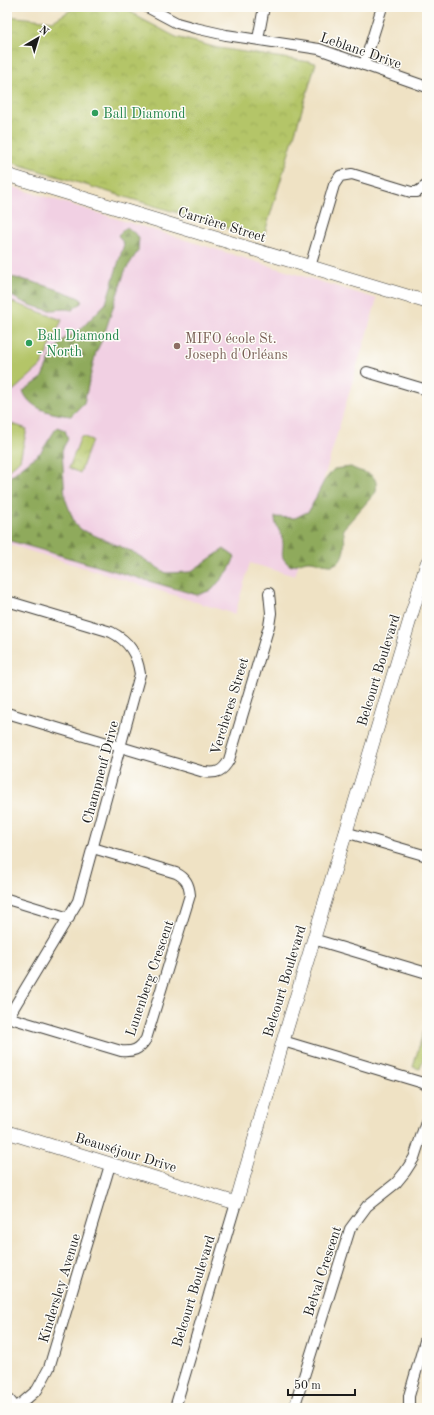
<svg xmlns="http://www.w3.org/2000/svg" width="434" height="1415" font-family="'Old Standard TT',serif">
	<defs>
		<pattern id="forest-firs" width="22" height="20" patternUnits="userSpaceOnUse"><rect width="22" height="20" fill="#8faa5c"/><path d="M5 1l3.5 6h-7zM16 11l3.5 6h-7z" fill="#748a4b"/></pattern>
		<pattern id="park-crowns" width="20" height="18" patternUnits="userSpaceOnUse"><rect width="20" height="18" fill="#b4c568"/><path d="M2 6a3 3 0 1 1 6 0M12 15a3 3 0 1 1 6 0" fill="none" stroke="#9aa95a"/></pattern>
	</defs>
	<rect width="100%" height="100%" fill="#fdfcf7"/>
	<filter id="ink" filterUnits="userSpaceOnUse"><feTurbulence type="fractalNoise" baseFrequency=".025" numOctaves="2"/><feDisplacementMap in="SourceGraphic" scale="8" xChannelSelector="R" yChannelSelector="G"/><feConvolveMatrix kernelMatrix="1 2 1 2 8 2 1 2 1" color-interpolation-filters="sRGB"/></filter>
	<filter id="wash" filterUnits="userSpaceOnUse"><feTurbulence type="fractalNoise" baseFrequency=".012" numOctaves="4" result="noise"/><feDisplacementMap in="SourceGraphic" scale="16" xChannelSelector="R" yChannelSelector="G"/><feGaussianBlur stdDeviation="0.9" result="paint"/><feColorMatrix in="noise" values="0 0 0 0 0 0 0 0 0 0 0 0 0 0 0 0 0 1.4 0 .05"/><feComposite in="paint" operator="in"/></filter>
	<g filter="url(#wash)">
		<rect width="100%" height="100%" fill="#efe2c4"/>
		<path fill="#f1d0e3" d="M7,185L377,299L295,576L250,563L235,614L7,544Z"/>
		<g fill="#b4c568" stroke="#687042">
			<path d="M7,300L62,320L41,366L14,390L7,392Z"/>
			<path d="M7,422L27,429L20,460L7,472Z"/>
			<path d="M427,1019V1047L420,1069L413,1067Z"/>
		</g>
		<g fill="url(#forest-firs)" stroke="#56633c">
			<path d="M127,227L139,237L138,251L125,271L103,338L96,352L84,403L71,416C53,414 30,410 23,391L41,379L53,352L65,338L78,332L106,303L124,244L118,235Z"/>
			<path d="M7,277C17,276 76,294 82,300L81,303L72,310C64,308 58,310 50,310C41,310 12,299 7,292Z"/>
			<path d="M57,427L65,430L68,439L62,450L65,498L75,524L82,530L133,552L166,573L190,572L224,549L235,557L229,570L212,590L197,595L7,540V479L41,452Z"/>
			<path d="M351,467C364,475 379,470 376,492L343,529C346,540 346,562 332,565C324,566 315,560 307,561C301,562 296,565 291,566C276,556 286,551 282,538C280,530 275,526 275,517L295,518L309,511L324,481L334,469Z"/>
		</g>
		<g fill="url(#park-crowns)" stroke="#687042">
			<path d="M76,7H125L138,17L176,37L218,48L316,63L263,239L7,161V16L53,21Z"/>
			<path d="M81,436L92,440L80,473L69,468Z"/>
		</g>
	</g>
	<g filter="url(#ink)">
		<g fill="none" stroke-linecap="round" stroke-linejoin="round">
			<defs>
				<g id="minor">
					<path d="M147,7L177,23L195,28L226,35L319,49L427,87"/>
					<path d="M258,39L264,7"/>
					<path d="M364,65L382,7"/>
					<path d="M310,267L334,185L340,176L352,174L411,192H417L427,185"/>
					<path d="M367,372L427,390"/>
					<path d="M7,601L111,632C129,641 137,654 140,674L78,901L7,1019"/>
					<path d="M7,713L204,772C217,774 223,771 229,760L269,626L271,613L269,593"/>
					<path d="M345,832L427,856"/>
					<path d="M7,899L69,918"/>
					<path d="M313,939L427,973"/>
					<path d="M7,1017L121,1051C133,1052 139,1050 146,1039L190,895C189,884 186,878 176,873L93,848"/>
					<path d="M283,1041L423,1083L427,1086"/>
					<path d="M7,1397L16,1408"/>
					<path d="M16,1408L37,1390L49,1368L110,1165"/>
					<path d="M175,1408L236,1203"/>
					<path d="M294,1408L350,1229L367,1206L396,1183L405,1172L414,1158L427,1118"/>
					<path d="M409,1408V1396L427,1334"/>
				</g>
				<g id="tertiary">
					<path d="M7,175L427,302"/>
					<path d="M7,1132L236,1203L283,1041L427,563"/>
				</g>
			</defs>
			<use href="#minor" stroke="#3c3a35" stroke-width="12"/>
			<use href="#tertiary" stroke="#3c3a35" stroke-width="14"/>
			<use href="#minor" stroke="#fff" stroke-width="10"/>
			<use href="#tertiary" stroke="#fff" stroke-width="13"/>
		</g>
	</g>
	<g fill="#2e9e5b" stroke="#fdfcf7" stroke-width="1.5">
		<circle cx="95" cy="113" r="4"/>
		<circle cx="29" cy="343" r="4"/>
	</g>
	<circle fill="#8d6e63" stroke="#fdfcf7" stroke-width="1.5" cx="177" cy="346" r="4"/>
	<g text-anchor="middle" stroke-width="3" stroke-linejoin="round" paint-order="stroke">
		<g font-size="14" fill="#1c1c1c" stroke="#fdfcf7">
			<text transform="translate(361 50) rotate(19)" y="5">Leblanc Drive</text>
			<text transform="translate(222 224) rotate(17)" y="5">Carrière Street</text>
			<text transform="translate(378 670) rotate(-73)" y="5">Belcourt Boulevard</text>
			<text transform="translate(229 706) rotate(-73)" y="5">Verchères Street</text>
			<text transform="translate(100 772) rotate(-75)" y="5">Champneuf Drive</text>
			<text transform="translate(149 978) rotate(-71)" y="5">Lunenberg Crescent</text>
			<text transform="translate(284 981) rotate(-73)" y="5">Belcourt Boulevard</text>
			<text transform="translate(126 1152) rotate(17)" y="5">Beauséjour Drive</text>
			<text transform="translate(322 1271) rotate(-72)" y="5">Belval Crescent</text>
			<text transform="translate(59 1288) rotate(-73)" y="5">Kindersley Avenue</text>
			<text transform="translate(193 1291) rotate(-73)" y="5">Belcourt Boulevard</text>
		</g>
		<g font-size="14" fill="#27864d" stroke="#fdfcf7" text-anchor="start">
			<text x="103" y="118">Ball Diamond</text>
			<text x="37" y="340">Ball Diamond<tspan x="37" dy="16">- North</tspan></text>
		</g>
		<g font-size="14" fill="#785e54" stroke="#fdfcf7" text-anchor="start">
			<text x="185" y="343">MIFO école St.<tspan x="185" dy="16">Joseph d'Orléans</tspan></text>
		</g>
	</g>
	<rect width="434" height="1415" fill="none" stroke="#fdfcf7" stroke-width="24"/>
	<g transform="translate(38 38) rotate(38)" stroke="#fdfcf7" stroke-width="3" paint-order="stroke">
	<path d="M0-3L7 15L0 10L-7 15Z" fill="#1c1c1c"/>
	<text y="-6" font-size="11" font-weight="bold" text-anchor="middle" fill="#1c1c1c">N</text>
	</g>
	<path d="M288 1389v6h67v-6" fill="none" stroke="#1c1c1c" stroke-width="2"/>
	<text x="294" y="1389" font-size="12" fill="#1c1c1c" stroke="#fdfcf7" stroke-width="3" paint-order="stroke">50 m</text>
</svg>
